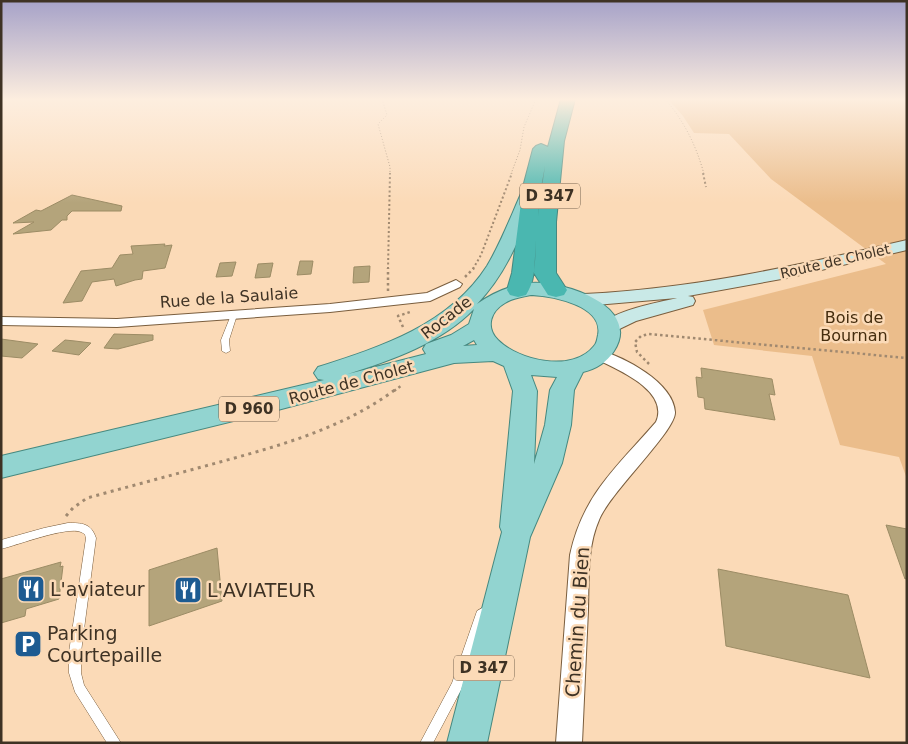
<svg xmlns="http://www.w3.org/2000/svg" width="908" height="744" font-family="'DejaVu Sans',sans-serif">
	<rect width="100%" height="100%" fill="#fbdab7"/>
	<path fill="#ebbd8b" d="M668,99H907V479L899,457L840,445L812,356L714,345L703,310L886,264L771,179L729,134L694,133L683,116Z"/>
	<g fill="#b4a47b" stroke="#9c8c65">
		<path d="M72,195L122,206L121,211H72L67,216V220H62L51,230L13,234L34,222L13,223L36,210L41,211Z"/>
		<path d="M165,244L164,246L172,245L165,268L143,271L142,279L135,280L116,286L114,279L92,282L82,301L63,303L81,271L112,268L120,255L133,254L131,246Z"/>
		<path d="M300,261H313L311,274L297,275Z"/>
		<path d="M236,262L232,276L216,277L220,263Z"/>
		<path d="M273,263L270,277L255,278L258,264Z"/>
		<path d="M370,266L369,282L353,283L354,267Z"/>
		<path d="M114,334L153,335V340L118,349L104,348Z"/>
		<path d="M1,339L38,344L22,358L1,356Z"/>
		<path d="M65,340L75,341L91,343L79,355L52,351Z"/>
		<path d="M701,368L772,379L775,395L769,394L775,420L705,409L704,398L698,397L696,377L702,378Z"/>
		<path d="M886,525L907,529V578L905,579Z"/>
		<path d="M217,548L222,601L149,626V570Z"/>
		<path d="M61,562L60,567L63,566L59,599L26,609L25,616L1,623V579Z"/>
		<path d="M718,569L848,595L870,678L726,646Z"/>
	</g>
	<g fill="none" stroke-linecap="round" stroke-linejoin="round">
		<defs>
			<g id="lane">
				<path d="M234,313L237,315L229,340L230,351L226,353L222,351L221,340L231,315Z"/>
				<path d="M68,523C82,523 91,523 96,538L81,652V673L84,685L121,743H107L75,692L69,673V652L86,538C85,534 85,534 81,532C67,526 18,545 1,549V540L44,528Z"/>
				<path d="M484,607L488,608L489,612L485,618L461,690L433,743H420L452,683L477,611Z"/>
			</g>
			<g id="street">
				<path d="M456,280L462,284L460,287L430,301L330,312L117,327L1,325V317L117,319L330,304L427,293Z"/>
				<path d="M599,350C624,357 673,382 675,412C676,431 610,492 599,520C587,547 589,580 588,610C586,654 584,698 582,743H556L570,555C583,494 617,467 656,422C670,390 616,369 594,358L592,355L594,352Z"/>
			</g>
			<path id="secondary" d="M907,240V250L787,278L688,296L693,297L695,301L693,305L636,321L609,334L602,332L599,328C611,310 657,303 677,298L584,306L577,304L575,300L577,296L584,294C694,289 800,265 907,240Z"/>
			<path id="primary" d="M532,182L538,184L540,187C523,229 509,271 477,304C492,293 511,285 530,283C562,280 643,306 614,351C607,362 596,369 583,372L574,390L571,425L562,463L530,537L487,743H447L502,532L500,527L513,391L504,366L493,361L454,363L274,411L1,478V456L324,380L318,379L314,373L318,367C381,347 449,325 487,266C502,241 512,213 524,187L526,184ZM531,295C551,296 604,305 598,335C597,339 597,343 594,346C573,373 519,361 498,340C485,327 491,311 505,303C512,298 523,297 531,295ZM474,309L469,324L451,335L426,344L423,349L426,354L348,374C392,360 441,343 474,309ZM474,340L477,345L463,346ZM531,375L557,377L550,390L545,425L534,464L537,391Z"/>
			<path id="highway" d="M561,99H575L564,141L556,222V273L567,290L564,295L556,297L548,295L534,273L536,240C535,258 536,280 526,295L518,297L510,295L507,290L512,273L523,187L533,149L536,146L541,144L548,147ZM545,166L538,216L541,187Z"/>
		</defs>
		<use href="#lane" stroke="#7a5e3e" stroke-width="1"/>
		<use href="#street" stroke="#7a5e3e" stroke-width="2"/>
		<use href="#secondary" stroke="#7a5e3e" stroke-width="2"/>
		<use href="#primary" stroke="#46887f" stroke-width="2"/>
		<use href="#highway" stroke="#46887f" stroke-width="2"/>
		<g stroke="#a08970" stroke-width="1" stroke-dasharray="1 2" stroke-linecap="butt">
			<path d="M382,99L387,115L378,124L390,167V174"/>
			<path d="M665,99C684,121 696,145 704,174"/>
			<path d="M511,174L520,150L524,127L536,99"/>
		</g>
		<g stroke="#a08970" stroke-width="2" stroke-dasharray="2 2.5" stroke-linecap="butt">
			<path d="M703,173L706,187"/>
			<path d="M388,269L390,173"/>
			<path d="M473,269L481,255L512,173"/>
		</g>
		<g stroke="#a08970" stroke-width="2.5" stroke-dasharray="2.5 3" stroke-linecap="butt">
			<path d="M465,277L474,268"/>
			<path d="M388,291V268"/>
			<path d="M403,327L398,316L410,312"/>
			<path d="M649,364L637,352L635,342L641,336L649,334L907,358"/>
			<path d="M394,391L402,385"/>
		</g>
		<path stroke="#a08970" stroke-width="3" stroke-dasharray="3 4.5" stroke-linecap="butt" d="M66,516L73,508L87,498C131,486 176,474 220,462C282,445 344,428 396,389"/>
		<use href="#lane" fill="#fff" fill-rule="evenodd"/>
		<use href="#street" fill="#fff" fill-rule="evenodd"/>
		<use href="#secondary" fill="#c9e9e7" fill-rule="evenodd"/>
		<use href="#primary" fill="#92d4d0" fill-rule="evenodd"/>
		<use href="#highway" fill="#4ab7b0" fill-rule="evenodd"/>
	</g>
	<linearGradient id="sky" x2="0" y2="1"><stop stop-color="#a6a2c8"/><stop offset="0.49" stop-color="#fdeedf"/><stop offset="1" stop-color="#fdeedf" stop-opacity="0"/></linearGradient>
	<rect width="908" height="203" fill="url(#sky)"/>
	<defs>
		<symbol id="restaurant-square" viewBox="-11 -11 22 22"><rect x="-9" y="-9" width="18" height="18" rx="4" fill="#1d5b91" stroke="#fbdab7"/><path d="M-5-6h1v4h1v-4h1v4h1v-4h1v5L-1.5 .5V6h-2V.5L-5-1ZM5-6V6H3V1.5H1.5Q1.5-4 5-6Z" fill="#fff"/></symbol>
		<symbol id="parking-square" viewBox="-11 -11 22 22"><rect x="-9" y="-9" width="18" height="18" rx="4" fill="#1d5b91" stroke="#fbdab7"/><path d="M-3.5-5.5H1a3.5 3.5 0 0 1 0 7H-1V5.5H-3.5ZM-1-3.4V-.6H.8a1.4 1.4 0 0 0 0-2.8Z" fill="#fff"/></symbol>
	</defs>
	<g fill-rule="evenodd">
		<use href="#restaurant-square" x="15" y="573" width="32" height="32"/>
		<use href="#restaurant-square" x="172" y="574" width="32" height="32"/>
		<use href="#parking-square" x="12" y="628" width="32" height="32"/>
	</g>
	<g text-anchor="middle" stroke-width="5" stroke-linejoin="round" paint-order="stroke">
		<g font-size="14" fill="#3e3224" stroke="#fbdab7">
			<text transform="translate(835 261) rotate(-13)" y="5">Route de Cholet</text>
		</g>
		<g fill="#fbdab7" stroke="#776450" stroke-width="1">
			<rect x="520" y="183.5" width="60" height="25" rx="4"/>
			<rect x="219" y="396.5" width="60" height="25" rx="4"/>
			<rect x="454" y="655.5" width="60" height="25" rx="4"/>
		</g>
		<g font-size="15" font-weight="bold" fill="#3e3224">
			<text x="550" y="201">D 347</text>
			<text x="249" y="414">D 960</text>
			<text x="484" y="673">D 347</text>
		</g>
		<g font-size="16" fill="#3e3224" stroke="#fbdab7">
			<text transform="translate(229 297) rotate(-4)" y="6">Rue de la Saulaie</text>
			<text transform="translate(446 317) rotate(-38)" y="6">Rocade</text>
			<text transform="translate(351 382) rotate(-15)" y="6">Route de Cholet</text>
		</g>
		<g font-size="16" fill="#452d0e" stroke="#fbdab7">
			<text x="854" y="323">Bois de<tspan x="854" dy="18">Bournan</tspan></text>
		</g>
		<g font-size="19" fill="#3e3224" stroke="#fbdab7" text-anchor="start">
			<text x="50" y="596">L'aviateur</text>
			<text x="207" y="597">L'AVIATEUR</text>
			<text x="47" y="640">Parking<tspan x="47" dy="22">Courtepaille</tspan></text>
		</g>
		<g font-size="19" fill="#3e3224" stroke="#fbdab7">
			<text transform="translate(577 622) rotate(-86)" y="7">Chemin du Bien</text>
		</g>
	</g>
	<rect width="908" height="744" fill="none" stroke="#3e3224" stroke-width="5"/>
</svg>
